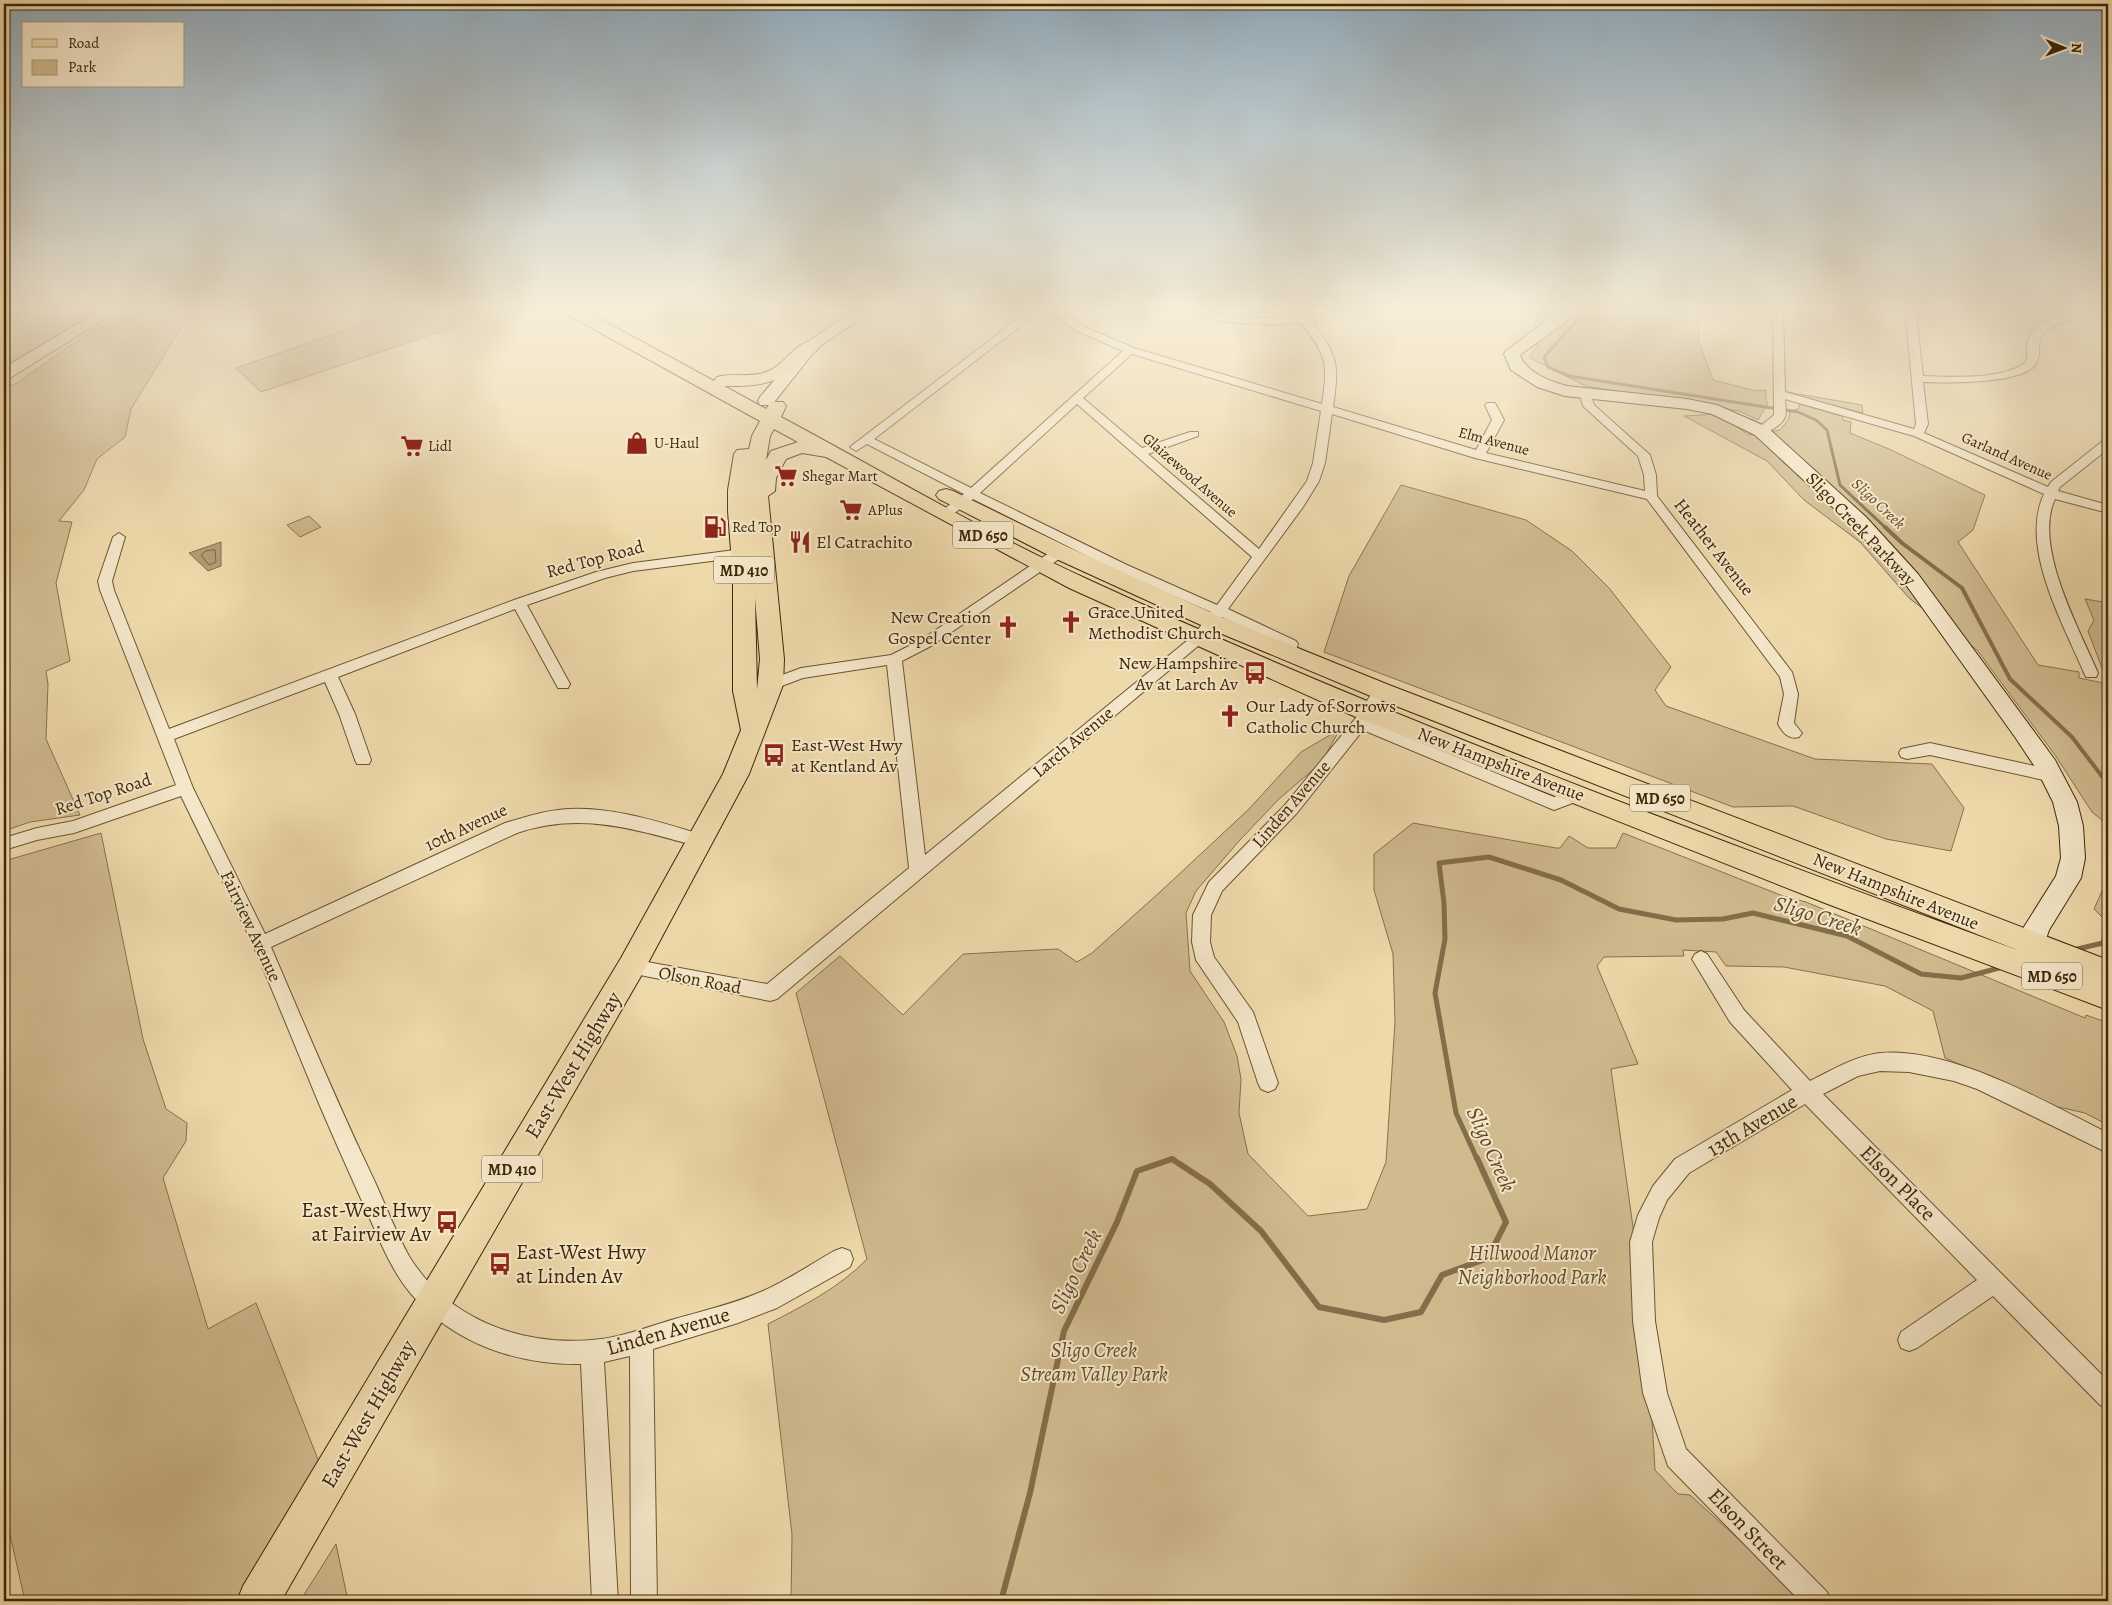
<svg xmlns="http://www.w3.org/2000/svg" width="2112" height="1605" font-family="Alegreya,serif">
	<rect width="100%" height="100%" fill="#eed9ab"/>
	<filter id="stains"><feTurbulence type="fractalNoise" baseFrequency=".004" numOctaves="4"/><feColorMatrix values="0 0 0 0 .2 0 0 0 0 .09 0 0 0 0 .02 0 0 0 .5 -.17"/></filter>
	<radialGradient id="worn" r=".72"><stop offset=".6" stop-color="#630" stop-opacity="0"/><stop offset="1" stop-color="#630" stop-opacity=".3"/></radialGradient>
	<g fill="#d0bb8f" stroke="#87714c">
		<path d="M38,308H103L6,365L4,362V321Z"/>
		<path d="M133,308H193L131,409L125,437L97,459L84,490L59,521L72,522L56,583L70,661L46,671L48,684L46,739L80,815L30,822L4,831V388L17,383L81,338Z"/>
		<path d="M409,308H458L454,327L261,392L236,368Z"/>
		<path d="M1552,308H1700L1698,339L1713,380L1756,391L1766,390V402L1768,403L1758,420L1739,411L1586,386L1532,359L1529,356L1539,345H1531L1537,317Z"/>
		<path d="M1787,392L1862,405L1863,413L1793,395Z"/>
		<path d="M1800,404L1842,416L1843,420L1851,422L1850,433L1889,449L1985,495L1973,530L1958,542L2038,665L2079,672V678L2108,684L2088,631L2094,620L2085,599L2103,602L2108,590V860L2107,839L2102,820L2092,812L2055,755L1977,650L1909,598L1860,542L1804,500L1767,461L1684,416L1718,414L1749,435L1780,430L1789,419L1790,411L1798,409Z"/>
		<path d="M1401,485L1526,520L1572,551L1609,588L1671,667L1655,690L1666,706L1815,759L1932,764L1964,808L1951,851L1886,839L1793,806L1733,807L1324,652L1349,576Z"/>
		<path d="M309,516L321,527L300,537L287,525Z"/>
		<path d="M1340,729L1321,763L1279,799L1240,840L1196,891L1186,913L1190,971L1224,1022L1237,1056L1241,1079L1239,1113L1248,1154L1308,1216L1367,1209L1386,1162L1395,1022L1393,954L1374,890V854L1413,823L1556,848H1560L1569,836L1588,848H1616L1623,833L1783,896L1806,902L2085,1018L2086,1015L2108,1023V1125L2085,1113L2058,1107L1945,1058L1933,1011L1885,986L1784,967L1726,966L1716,952L1683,950L1684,956L1604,957L1597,966L1638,1064L1611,1069L1646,1320L1655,1470L1678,1494L1690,1495L1807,1601H791L792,1535L768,1324C803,1306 839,1288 867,1259L796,993L840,956L903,1015L963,954L1058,949L1077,962L1092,953L1160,892L1249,809L1301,752Z"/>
		<path d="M101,833L143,1039L166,1109L187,1123L186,1141L163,1178L208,1329L256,1303L321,1467L237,1601H25L4,1508V861Z"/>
		<path d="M2108,866V923L2094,909L2103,889Z"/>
		<path d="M336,1544L348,1601H300Z"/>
	</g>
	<path fill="#b29c74" stroke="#846d49" d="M221,542V566L208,571L189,553Z"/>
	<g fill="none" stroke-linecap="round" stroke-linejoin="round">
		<path stroke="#78623e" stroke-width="1" d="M215,550L216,562L209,565L201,555L206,551Z"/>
		<g stroke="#846d49" stroke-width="3">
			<path d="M1588,308L1544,357L1548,367L1569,376L1798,412L1816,420L1827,430L1840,485L1887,529"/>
			<path d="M4,319L33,308"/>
		</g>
		<path stroke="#846d49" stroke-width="4" d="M1885,527L1902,543L1962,588L2010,679L2072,737L2104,779L2106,807"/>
		<g stroke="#846d49" stroke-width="5">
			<path d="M2105,806L2108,853"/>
			<path d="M2073,950L2103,943L2108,925"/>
			<path d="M1171,1159H1173"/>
			<path d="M1477,1159L1456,1113L1435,993L1445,939L1444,903L1439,863L1489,857L1561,880L1619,909L1676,920L1723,919L1753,913L1847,936L1921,974L1961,978L2003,967"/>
		</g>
		<path stroke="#846d49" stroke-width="6" d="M1001,1601L1030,1493L1064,1331L1117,1222L1137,1171L1172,1159L1210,1184L1261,1231L1319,1307L1384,1320L1421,1312L1442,1275L1488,1258L1506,1222L1477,1158"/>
		<defs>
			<g id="street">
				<path d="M1032,308H1044L874,439L971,488L1123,351L1077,331L1046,308H1058L1085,327L1134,348L1322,404C1328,364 1327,355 1301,323C1275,325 1206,326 1186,308C1204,308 1219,314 1237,316C1256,319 1276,318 1296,317L1289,308H1300L1306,316L1323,315V319L1311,321C1339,356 1339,365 1333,407L1476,450L1492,420L1485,405L1487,403H1495L1504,420L1486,453L1645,491L1644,475L1638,456L1583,406L1580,394L1586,391L1590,392L1594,405L1650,455L1656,475L1657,496L1792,672L1798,694L1794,723L1802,733L1799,737C1789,740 1783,733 1778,724L1784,694L1780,677L1647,499L1475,458L1332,414L1325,463L1319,481L1303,507L1228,609L1296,641L1298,644L1294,656H1284L1282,653L1283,646L1222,617L1204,641L777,999L770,1001L625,972L622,967L625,962L631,959L767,984L909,868L887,665L803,678L771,690L764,685L766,681L801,668L891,655L921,640L1055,549H1065L1067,552L1065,555L931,646L902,661L925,855L1194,635L1211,612L1117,571L973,499L948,518H940L938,515L940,512L964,494L867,444L856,451L850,447ZM1132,354L1321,411L1313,463L1307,481L1259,549L1148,454L1198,436V432H1190L1142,448L1083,398ZM1077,404L1252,557L1217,605L1127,565L980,493Z"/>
				<path d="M1773,308H1783L1785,392L1914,429L1916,424L1905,308H1915L1923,376C1950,377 2005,380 2026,362C2029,354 2025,345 2029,338C2039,317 2075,308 2096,308C2084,319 2061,320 2047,330C2033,340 2044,353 2035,365C2021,384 1946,383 1923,382L1928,424L1924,433L2048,487L2051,482L2104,440H2108V449L2060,487L2058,491L2108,505V513L2055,499C2033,546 2079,628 2098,673L2096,677H2086L2084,673C2063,623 2019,547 2044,494L1914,436L1785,399C1785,405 1787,412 1785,417C1782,425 1765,436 1757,433V429L1774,415Z"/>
				<path d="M119,533L125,537L112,581L114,590L169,729L514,600L596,572L633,563L743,549L750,553L743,557L633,571L605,578L527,605L570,684L568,688H558L515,609L338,677L355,714L371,760L369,764H357L355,760L339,714L325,682L174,739L193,788L265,934L505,823C523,818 539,812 558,810C606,804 660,822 706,836L708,841L706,846L700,847C637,830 582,811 517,833L271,947C305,1026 338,1105 375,1182C386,1206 396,1233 409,1256C447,1319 521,1346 592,1340C621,1338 650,1326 678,1318C707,1310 736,1303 763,1291C788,1280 811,1264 834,1251L842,1248L850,1251L853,1259L850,1267L777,1308L738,1323L653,1349L657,1601H631L630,1356L604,1362L618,1601H592L581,1364C517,1365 455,1344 412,1295C393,1273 382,1246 370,1219C352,1179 334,1139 317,1099C296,1048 275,996 253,945C230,895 205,846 181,796L74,833L37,840L4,850V838L37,828L73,821L176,785L100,590L98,581L113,537Z"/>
				<path d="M1381,686L1386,687L1388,691L1369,721L1554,797L1580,788L1586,790L1588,794L1586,798L1554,810L1363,730L1297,813L1222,891L1211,915L1210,942L1214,957L1253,1012L1278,1083L1275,1089L1268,1092L1261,1089L1258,1083L1238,1022L1196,960L1192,942L1193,915L1209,882L1285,805L1355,719L1376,687Z"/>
				<path d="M1930,743L2053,770L2059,772L2061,776L2059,780L2053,782L1930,755L1907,759L1901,757L1899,753L1901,749Z"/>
				<path d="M1701,951L1707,954L1744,1010L1810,1081C1832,1070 1855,1056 1880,1053C1952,1047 2045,1102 2108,1133V1153L1977,1089L1954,1081L1909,1072L1880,1071L1858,1076L1823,1094L2108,1381V1409L2100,1405L1993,1296L1917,1348L1909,1351L1901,1348L1898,1340L1901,1332L1977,1280L1805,1104L1689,1173L1667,1200L1659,1218L1652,1242L1655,1321L1667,1393L1686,1449L1827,1592L1831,1601H1800L1668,1466L1643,1393L1633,1321L1630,1242L1638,1215L1653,1186L1675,1159L1792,1090L1730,1022L1692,959L1695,954Z"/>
			</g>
			<g id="secondary">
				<path d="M104,308H122L10,378L4,380V368Z"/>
				<path d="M859,308H876L817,348L772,405H760L758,401L760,397L807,342Z"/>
				<path d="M1563,308H1579L1563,324L1520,355C1527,373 1549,381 1567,386L1687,399L1717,405L1767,427L1866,517L1918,574L2055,760L2077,802L2083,826L2085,858L2081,878L2049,930L2035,972L2026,975L2017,972L2013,964L2024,927L2056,876L2061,858L2059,826L2053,802L2037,770L2015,737L1904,582L1852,525L1755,435L1712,414L1687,409L1565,396L1537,387L1511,370L1504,354L1506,351Z"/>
			</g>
			<path id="primary" d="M559,308H580L714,381L717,377C736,372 756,380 774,368C787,360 801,337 818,341L821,345L818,349C783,380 772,387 724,386L766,409L771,402H783L786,406L781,417C882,471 982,531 1087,579C1391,719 1706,836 2020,951L1373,697L1203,626L1052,557L939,499L936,495L939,491L946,489L953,491L1068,547L1219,616L1389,685L2108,960V1010L1825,903L1358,718L1069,588L826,457L802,453L786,459L776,478L775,491L768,496L784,659L783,685L749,774L641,976L281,1601H237L243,1586L621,958L723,774L741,730L733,691V577L728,511V490L734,454L737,450L749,449L752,436L760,421L561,311ZM774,429L798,442L771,451L766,460L770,436ZM755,598L760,659L757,690Z"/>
		</defs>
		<use href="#street" stroke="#6a5432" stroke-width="2"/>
		<use href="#secondary" stroke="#3e2709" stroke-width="2"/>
		<use href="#primary" stroke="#3e2709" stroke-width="2"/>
		<use href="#street" fill="#f4e6c8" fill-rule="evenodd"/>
		<use href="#secondary" fill="#f4e6c8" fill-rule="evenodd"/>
		<use href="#primary" fill="#eed9ab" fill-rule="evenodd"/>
	</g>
	<linearGradient id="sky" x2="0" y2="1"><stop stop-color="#92aaba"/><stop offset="0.58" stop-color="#f7eed9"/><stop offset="1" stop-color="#f7eed9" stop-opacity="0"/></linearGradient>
	<rect width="2112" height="533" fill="url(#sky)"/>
	<defs>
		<symbol id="shop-bare" viewBox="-9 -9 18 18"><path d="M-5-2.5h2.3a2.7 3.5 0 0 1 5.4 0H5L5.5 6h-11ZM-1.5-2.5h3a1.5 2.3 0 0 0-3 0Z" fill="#8f2418" stroke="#f4e6c8" stroke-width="2.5" paint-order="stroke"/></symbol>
		<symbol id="supermarket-bare" viewBox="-9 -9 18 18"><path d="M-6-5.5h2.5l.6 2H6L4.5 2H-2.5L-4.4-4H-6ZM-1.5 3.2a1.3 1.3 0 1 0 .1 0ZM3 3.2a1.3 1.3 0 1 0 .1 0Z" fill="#8f2418" stroke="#f4e6c8" stroke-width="2.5" paint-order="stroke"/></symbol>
		<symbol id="fuel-bare" viewBox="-9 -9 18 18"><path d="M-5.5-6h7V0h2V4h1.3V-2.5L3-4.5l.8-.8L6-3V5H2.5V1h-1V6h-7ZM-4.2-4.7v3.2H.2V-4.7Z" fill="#8f2418" stroke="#f4e6c8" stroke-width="2.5" paint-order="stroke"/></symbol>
		<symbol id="restaurant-bare" viewBox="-9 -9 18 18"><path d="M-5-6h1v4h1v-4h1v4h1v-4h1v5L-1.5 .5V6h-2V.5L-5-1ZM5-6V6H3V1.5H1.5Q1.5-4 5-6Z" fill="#8f2418" stroke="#f4e6c8" stroke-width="2.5" paint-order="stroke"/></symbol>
		<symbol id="church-bare" viewBox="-9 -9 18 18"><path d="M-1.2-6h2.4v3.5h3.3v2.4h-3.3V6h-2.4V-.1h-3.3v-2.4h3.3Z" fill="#8f2418" stroke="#f4e6c8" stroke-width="2.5" paint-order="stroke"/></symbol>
		<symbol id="bus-bare" viewBox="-9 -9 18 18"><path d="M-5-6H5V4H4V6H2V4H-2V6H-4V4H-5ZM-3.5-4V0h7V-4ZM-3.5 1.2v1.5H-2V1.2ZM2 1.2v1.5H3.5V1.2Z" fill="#8f2418" stroke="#f4e6c8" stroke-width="2.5" paint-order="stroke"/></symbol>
	</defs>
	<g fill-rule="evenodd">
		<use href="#shop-bare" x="621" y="427" width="32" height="32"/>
		<use href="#supermarket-bare" x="396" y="430" width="32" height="32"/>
		<use href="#supermarket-bare" x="770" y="460" width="32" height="32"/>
		<use href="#supermarket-bare" x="835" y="494" width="32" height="32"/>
		<use href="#fuel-bare" x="699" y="511" width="32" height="32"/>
		<use href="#restaurant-bare" x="784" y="526" width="32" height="32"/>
		<use href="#church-bare" x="1055" y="606" width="32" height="32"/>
		<use href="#church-bare" x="992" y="611" width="32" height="32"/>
		<use href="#bus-bare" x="1239" y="657" width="32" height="32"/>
		<use href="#church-bare" x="1214" y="700" width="32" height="32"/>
		<use href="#bus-bare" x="758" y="739" width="32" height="32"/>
		<use href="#bus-bare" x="431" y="1206" width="32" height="32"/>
		<use href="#bus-bare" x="484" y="1248" width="32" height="32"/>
	</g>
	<g text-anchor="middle" stroke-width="4" stroke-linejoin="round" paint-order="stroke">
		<g font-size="15" fill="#3e2709" stroke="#f4e6c8">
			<text transform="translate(1494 441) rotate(15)" y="5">Elm Avenue</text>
			<text transform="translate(2007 456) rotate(24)" y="5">Garland Avenue</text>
			<text transform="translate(1190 475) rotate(41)" y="5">Glaizewood Avenue</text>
		</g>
		<g font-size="15" fill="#3e2709" stroke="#f4e6c8" text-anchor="start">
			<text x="654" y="448">U-Haul</text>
			<text x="428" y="451">Lidl</text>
			<text x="802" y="481">Shegar Mart</text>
			<text x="868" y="515">APlus</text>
			<text x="732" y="532">Red Top</text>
		</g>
		<g font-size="16" font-style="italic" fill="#614a29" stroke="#f4e6c8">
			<text transform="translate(1879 503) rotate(43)" y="6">Sligo Creek</text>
		</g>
		<g fill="#f4e6c8" stroke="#756042" stroke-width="1">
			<rect x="953" y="521.5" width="60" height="27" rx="4"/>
			<rect x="714" y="556.5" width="60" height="27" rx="4"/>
			<rect x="1630" y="784.5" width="60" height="27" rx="4"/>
			<rect x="2022" y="962.5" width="60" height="27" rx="4"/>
			<rect x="482" y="1155.5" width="60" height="27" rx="4"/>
		</g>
		<g font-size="16" font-weight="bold" fill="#3e2709">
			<text x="983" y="541">MD 650</text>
			<text x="744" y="576">MD 410</text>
			<text x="1660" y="804">MD 650</text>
			<text x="2052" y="982">MD 650</text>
			<text x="512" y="1175">MD 410</text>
		</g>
		<g font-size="18" fill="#3e2709" stroke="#f4e6c8">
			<text transform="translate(1861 529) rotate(46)" y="6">Sligo Creek Parkway</text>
			<text transform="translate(1714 547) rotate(52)" y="6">Heather Avenue</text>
			<text transform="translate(595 559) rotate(-15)" y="6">Red Top Road</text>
			<text transform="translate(1073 742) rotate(-40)" y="6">Larch Avenue</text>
			<text transform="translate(1501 764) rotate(21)" y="6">New Hampshire Avenue</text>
			<text transform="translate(103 794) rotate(-18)" y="6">Red Top Road</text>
			<text transform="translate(1291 804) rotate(-49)" y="6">Linden Avenue</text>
			<text transform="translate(466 827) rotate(-25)" y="6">10th Avenue</text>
			<text transform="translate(1896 891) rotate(22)" y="6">New Hampshire Avenue</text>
			<text transform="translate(251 926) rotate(65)" y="6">Fairview Avenue</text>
			<text transform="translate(700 980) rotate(11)" y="6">Olson Road</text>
		</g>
		<g font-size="18" fill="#3e2709" stroke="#f4e6c8" text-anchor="start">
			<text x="816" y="548">El Catrachito</text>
			<text x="1088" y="618">Grace United<tspan x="1088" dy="21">Methodist Church</tspan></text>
			<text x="991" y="623" text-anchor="end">New Creation<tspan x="991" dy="21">Gospel Center</tspan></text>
			<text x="1238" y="669" text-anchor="end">New Hampshire<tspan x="1238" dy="21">Av at Larch Av</tspan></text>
			<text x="1246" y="712">Our Lady of Sorrows<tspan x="1246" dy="21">Catholic Church</tspan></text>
			<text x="791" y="751">East-West Hwy<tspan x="791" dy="21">at Kentland Av</tspan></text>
		</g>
		<g font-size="21" fill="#3e2709" stroke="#f4e6c8">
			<text transform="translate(573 1065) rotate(-59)" y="7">East-West Highway</text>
			<text transform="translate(1752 1125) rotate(-31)" y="7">13th Avenue</text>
			<text transform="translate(1898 1183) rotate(45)" y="7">Elson Place</text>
			<text transform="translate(668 1331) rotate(-16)" y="7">Linden Avenue</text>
			<text transform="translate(368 1414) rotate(-60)" y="7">East-West Highway</text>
			<text transform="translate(1748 1529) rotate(46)" y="7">Elson Street</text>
		</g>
		<g font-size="21" fill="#3e2709" stroke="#f4e6c8" text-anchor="end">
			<text x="431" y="1217">East-West Hwy<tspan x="431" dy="24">at Fairview Av</tspan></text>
			<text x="516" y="1259" text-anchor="start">East-West Hwy<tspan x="516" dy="24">at Linden Av</tspan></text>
		</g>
		<g font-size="21" font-style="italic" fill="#624c2a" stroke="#f4e6c8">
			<text x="1532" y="1260">Hillwood Manor<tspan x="1532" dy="24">Neighborhood Park</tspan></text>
			<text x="1094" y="1357">Sligo Creek<tspan x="1094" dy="24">Stream Valley Park</tspan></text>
		</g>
		<g font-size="22" font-style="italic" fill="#614a29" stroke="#f4e6c8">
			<text transform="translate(1818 915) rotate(17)" y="8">Sligo Creek</text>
			<text transform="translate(1492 1149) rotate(66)" y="8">Sligo Creek</text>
			<text transform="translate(1075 1271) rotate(-64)" y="8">Sligo Creek</text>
		</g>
	</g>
	<rect width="2112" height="1605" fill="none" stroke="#eed9ab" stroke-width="20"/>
	<rect x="5" y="5" width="2102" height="1595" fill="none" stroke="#3e2709" stroke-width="2.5"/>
	<rect x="10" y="10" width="2092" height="1585" fill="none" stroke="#3e2709"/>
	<rect x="22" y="22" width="162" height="65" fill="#f4e6c8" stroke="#ab9a7c"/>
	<rect x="32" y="39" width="25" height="8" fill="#eed9ab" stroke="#ab9a7c"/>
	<text x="68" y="48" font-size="15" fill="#3e2709">Road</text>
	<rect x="32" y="60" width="25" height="15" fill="#d0bb8f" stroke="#ab9a7c"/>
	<text x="68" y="72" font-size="15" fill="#3e2709">Park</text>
	<g transform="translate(2064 48) rotate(91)" stroke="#f4e6c8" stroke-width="4" paint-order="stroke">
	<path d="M0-4L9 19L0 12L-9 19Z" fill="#3e2709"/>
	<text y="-8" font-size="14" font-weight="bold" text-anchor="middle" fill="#3e2709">N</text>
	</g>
	<rect width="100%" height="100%" filter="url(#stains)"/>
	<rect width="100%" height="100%" fill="url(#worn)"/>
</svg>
